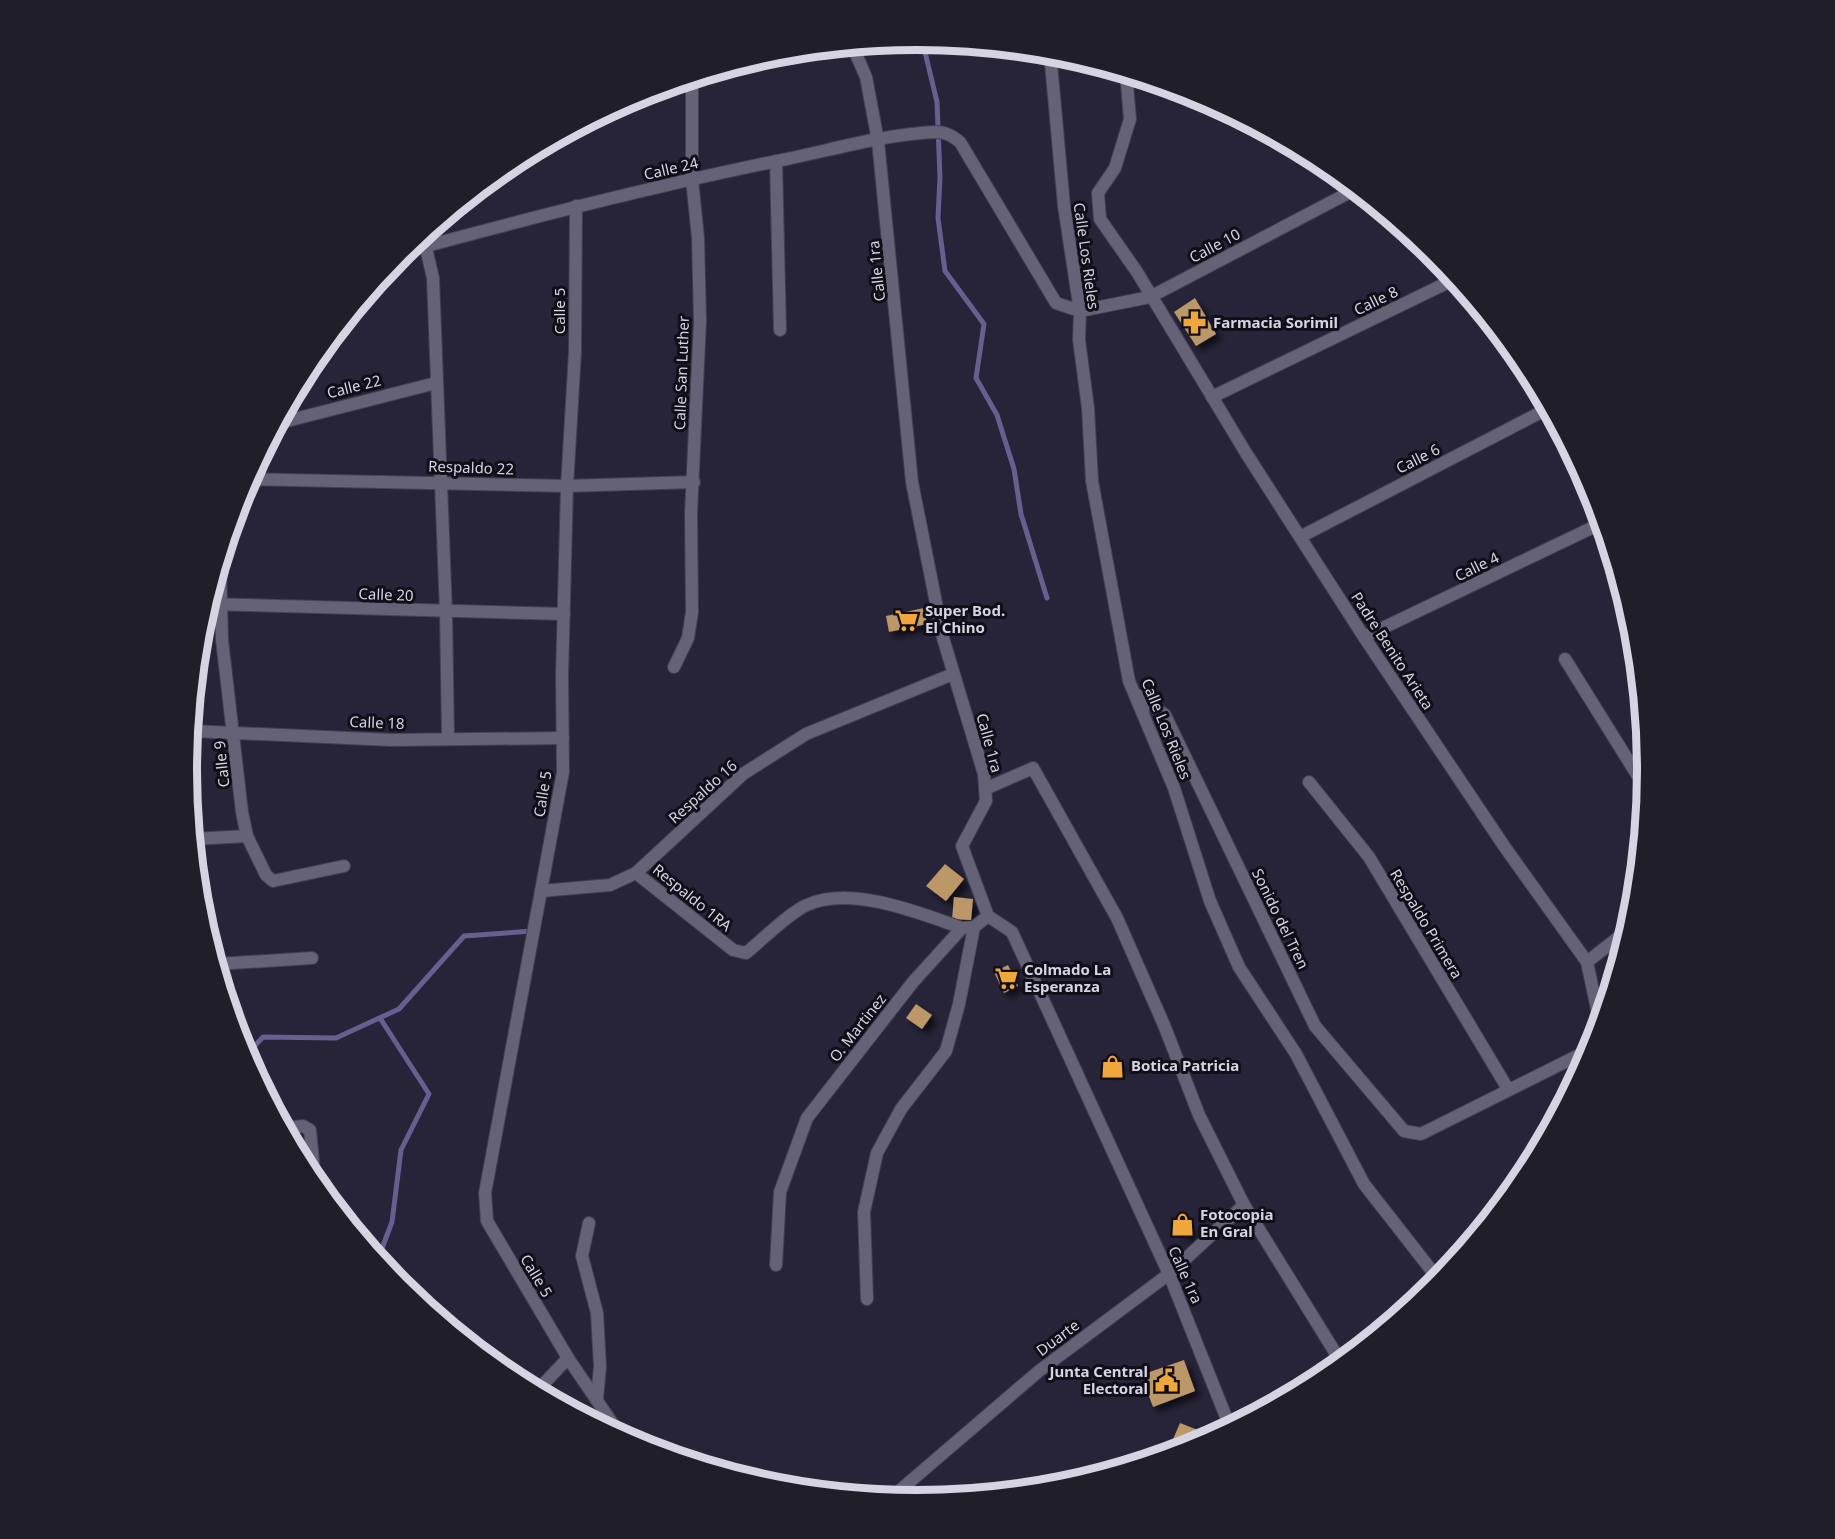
<svg xmlns="http://www.w3.org/2000/svg" width="1835" height="1539" font-family="'Noto Sans',sans-serif">
	<defs>
		<filter id="shadow"><feDropShadow dx="5.5" dy="5.5" stdDeviation="3" flood-color="#0009"/></filter>
	</defs>
	<rect width="100%" height="100%" fill="#272339"/>
	<g fill="none" stroke-linecap="round" stroke-linejoin="round">
		<g stroke="#685e8f" stroke-width="5">
			<path d="M927,40L925,52L937,102L940,177L938,218L945,271L984,324L976,378L997,415L1014,469L1021,514L1047,598"/>
			<path d="M246,1055L263,1037L336,1038L399,1009L464,936L533,931"/>
			<path d="M378,1259L392,1222L401,1150L429,1094L380,1018"/>
		</g>
	</g>
	<g fill="#bc9768" filter="url(#shadow)">
		<path d="M1195,298L1216,334L1196,346L1174,312Z"/>
		<path d="M924,608L927,624L889,632L886,616Z"/>
		<path d="M945,864L964,879L946,901L926,886Z"/>
		<path d="M954,897L973,899L971,920L952,919Z"/>
		<path d="M1008,965L1018,986L1004,993L994,972Z"/>
		<path d="M916,1004L932,1015L922,1029L906,1018Z"/>
		<path d="M1118,1060L1121,1068L1107,1073L1104,1065Z"/>
		<path d="M1181,1219L1193,1231L1186,1238L1177,1229Z"/>
		<path d="M1184,1360L1195,1391L1153,1407L1141,1375Z"/>
		<path d="M1180,1423L1213,1436L1197,1445L1167,1453Z"/>
	</g>
	<g fill="none" stroke-linecap="round" stroke-linejoin="round">
		<defs>
			<g id="street">
				<path d="M852,45L866,77L878,141L912,482L943,638L984,774L986,801L962,846L988,916L1012,932L1169,1274L1230,1427"/>
				<path d="M1050,52L1064,206L1080,311L1079,340L1088,408L1092,481L1129,681L1174,788L1210,901L1239,967L1296,1054L1364,1184L1439,1280"/>
				<path d="M1126,73L1130,119L1115,168L1098,193L1100,219L1137,272L1246,453L1364,637L1504,846L1587,962L1600,1023"/>
				<path d="M776,161L780,330"/>
				<path d="M576,206L575,352L567,486L562,676L563,772L485,1193L487,1221L568,1358L621,1436"/>
				<path d="M423,235L433,278L446,612L448,737"/>
				<path d="M401,253C529,218 657,185 787,159C835,149 886,134 936,132C946,132 952,136 960,142L1056,303L1080,311L1150,297L1356,189"/>
				<path d="M1212,397L1455,279"/>
				<path d="M279,423L436,383"/>
				<path d="M248,479L567,486L694,482"/>
				<path d="M1300,537L1549,408"/>
				<path d="M220,564L222,640L242,812L247,836L266,875L273,881L344,866"/>
				<path d="M208,604L564,614"/>
				<path d="M1364,637L1602,523"/>
				<path d="M1565,659L1646,789"/>
				<path d="M674,667L688,638L692,612L691,513L700,321L698,238L692,179V78"/>
				<path d="M1137,695L1165,715L1315,1026L1404,1131L1421,1134L1593,1048"/>
				<path d="M191,731L392,740L563,738"/>
				<path d="M1309,782L1369,857L1508,1089"/>
				<path d="M985,789L1033,768L1117,918L1164,1025L1199,1115L1244,1205L1341,1362"/>
				<path d="M194,839L247,836"/>
				<path d="M636,873L733,950L746,953C761,941 790,912 807,905C851,885 920,913 962,928L974,927L988,916"/>
				<path d="M541,891L610,885L636,873L743,774L806,734L953,674"/>
				<path d="M1587,962L1629,929"/>
				<path d="M217,964L312,958"/>
				<path d="M285,1128L303,1126L310,1130L314,1171"/>
				<path d="M589,1223L582,1256L597,1313L600,1366L597,1399"/>
				<path d="M776,1265L780,1192L807,1118L913,982L962,928"/>
				<path d="M867,1299L864,1212L877,1153L901,1109L946,1051L959,1004L974,927"/>
				<path d="M537,1391L568,1358"/>
				<path d="M892,1497L1039,1371L1169,1274L1244,1205"/>
			</g>
		</defs>
		<use href="#street" stroke="#433f54" stroke-width="14"/>
		<path stroke="#6a677a" stroke-width="3" stroke-dasharray="4.5 3" stroke-linecap="butt" d="M1446,1266L1458,1257"/>
		<use href="#street" stroke="#656177" stroke-width="12"/>
	</g>
	<defs>
		<symbol id="pharmacy-bare" viewBox="-9 -9 18 18"><path d="M-2-6h4v4h4v4h-4v4h-4v-4h-4v-4h4Z" fill="#efa73d" stroke="#100e18" stroke-width="2.5" paint-order="stroke"/></symbol>
		<symbol id="supermarket-bare" viewBox="-9 -9 18 18"><path d="M-6-5.5h2.5l.6 2H6L4.5 2H-2.5L-4.4-4H-6ZM-1.5 3.2a1.3 1.3 0 1 0 .1 0ZM3 3.2a1.3 1.3 0 1 0 .1 0Z" fill="#efa73d" stroke="#100e18" stroke-width="2.5" paint-order="stroke"/></symbol>
		<symbol id="shop-bare" viewBox="-9 -9 18 18"><path d="M-5-2.5h2.3a2.7 3.5 0 0 1 5.4 0H5L5.5 6h-11ZM-1.5-2.5h3a1.5 2.3 0 0 0-3 0Z" fill="#efa73d" stroke="#100e18" stroke-width="2.5" paint-order="stroke"/></symbol>
		<symbol id="civic-bare" viewBox="-9 -9 18 18"><path d="M-.6-6.5H3V-4.5H.6V-3L4-1V1h2V6H-6V1h2V-1L-.6-3ZM-1.2 2.5V6h2.4V2.5Z" fill="#efa73d" stroke="#100e18" stroke-width="2.5" paint-order="stroke"/></symbol>
	</defs>
	<g fill-rule="evenodd">
		<use href="#pharmacy-bare" x="1178" y="306" width="33" height="33"/>
		<use href="#supermarket-bare" x="890" y="604" width="33" height="33"/>
		<use href="#supermarket-bare" x="990" y="962" width="33" height="33"/>
		<use href="#shop-bare" x="1096" y="1050" width="33" height="33"/>
		<use href="#shop-bare" x="1166" y="1208" width="33" height="33"/>
		<use href="#civic-bare" x="1150" y="1364" width="33" height="33"/>
	</g>
	<g text-anchor="middle" stroke-width="6" stroke-linejoin="round" paint-order="stroke">
		<g font-size="15" fill="#d6d4e3" stroke="#100e18">
			<text transform="translate(671 169) rotate(-13)" y="5">Calle 24</text>
			<text transform="translate(1215 246) rotate(-28)" y="5">Calle 10</text>
			<text transform="translate(1086 256) rotate(82)" y="5">Calle Los Rieles</text>
			<text transform="translate(877 271) rotate(-96)" y="5">Calle 1ra</text>
			<text transform="translate(1376 301) rotate(-26)" y="5">Calle 8</text>
			<text transform="translate(560 311) rotate(-90)" y="5">Calle 5</text>
			<text transform="translate(682 373) rotate(-88)" y="5">Calle San Luther</text>
			<text transform="translate(354 387) rotate(-14)" y="5">Calle 22</text>
			<text transform="translate(1418 459) rotate(-27)" y="5">Calle 6</text>
			<text transform="translate(471 468) rotate(2)" y="5">Respaldo 22</text>
			<text transform="translate(1477 567) rotate(-26)" y="5">Calle 4</text>
			<text transform="translate(386 595) rotate(2)" y="5">Calle 20</text>
			<text transform="translate(1392 651) rotate(57)" y="5">Padre Benito Arieta</text>
			<text transform="translate(377 723) rotate(2)" y="5">Calle 18</text>
			<text transform="translate(1166 729) rotate(68)" y="5">Calle Los Rieles</text>
			<text transform="translate(989 743) rotate(75)" y="5">Calle 1ra</text>
			<text transform="translate(222 764) rotate(-96)" y="5">Calle 9</text>
			<text transform="translate(703 792) rotate(-42)" y="5">Respaldo 16</text>
			<text transform="translate(543 794) rotate(-81)" y="5">Calle 5</text>
			<text transform="translate(692 898) rotate(39)" y="5">Respaldo 1RA</text>
			<text transform="translate(1280 919) rotate(64)" y="5">Sonido del Tren</text>
			<text transform="translate(1426 924) rotate(59)" y="5">Respaldo Primera</text>
			<text transform="translate(858 1028) rotate(-52)" y="5">O. Martinez</text>
			<text transform="translate(1185 1275) rotate(66)" y="5">Calle 1ra</text>
			<text transform="translate(536 1276) rotate(59)" y="5">Calle 5</text>
			<text transform="translate(1058 1338) rotate(-37)" y="5">Duarte</text>
		</g>
		<g font-size="15" font-weight="bold" fill="#d6d4e3" stroke="#100e18" text-anchor="start">
			<text x="1213" y="328">Farmacia Sorimil</text>
			<text x="925" y="616">Super Bod.<tspan x="925" dy="17">El Chino</tspan></text>
			<text x="1024" y="975">Colmado La<tspan x="1024" dy="17">Esperanza</tspan></text>
			<text x="1131" y="1071">Botica Patricia</text>
			<text x="1200" y="1220">Fotocopia<tspan x="1200" dy="17">En Gral</tspan></text>
			<text x="1148" y="1377" text-anchor="end">Junta Central<tspan x="1148" dy="17">Electoral</tspan></text>
		</g>
	</g>
	<path d="M0 0H1835V1539H0ZM197 770a720 720 0 1 1 1440 0a720 720 0 1 1-1440 0Z" fill="#201e28" fill-rule="evenodd"/>
	<path fill="none" stroke="#d6d4e3" stroke-width="8" d="M197 770a720 720 0 1 1 1440 0a720 720 0 1 1-1440 0Z"/>
</svg>
